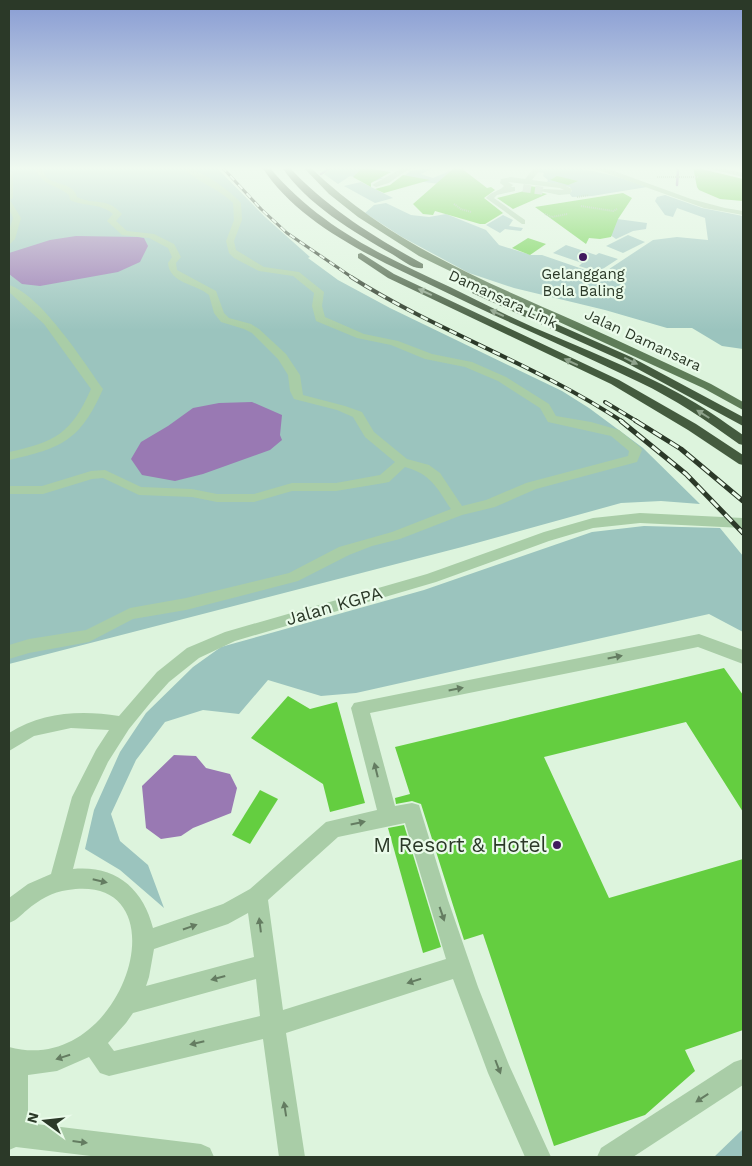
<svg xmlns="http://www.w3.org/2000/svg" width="752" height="1166" font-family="'Work Sans',sans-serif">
	<rect width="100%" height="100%" fill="#ddf4dd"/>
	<g fill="#9bc4be">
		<path d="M9,167H216L265,217L310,257L308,258L338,280L390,308L562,391L589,408L643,448L700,504L661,501L621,503L462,547L9,664Z"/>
		<path d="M334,167H360L364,173L384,178L375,181L350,176L338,184L324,174Z"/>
		<path d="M428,167H450H436L421,174L433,178L449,171L470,188L401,179L410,171L431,168Z"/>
		<path d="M539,169C573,163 616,175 647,187L592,196L572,197L569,193L572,191L570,187L547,182L548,180L543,176L544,173L536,172Z"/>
		<path d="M361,182L393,198L375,203L344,186Z"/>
		<path d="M665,195L702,208L743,216V349L722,346L692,328H667L605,310L514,288L469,273L402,237L365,213L374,205L386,203L411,215L429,217L446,214L486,230L499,245L531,255H542L600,275L653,240L677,237L708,240L705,218L677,208L673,217L665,215L655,201L657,197Z"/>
		<path d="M580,214L647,223L646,229L633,231L616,239Z"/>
		<path d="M503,215L513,220L509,226L523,228L521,231L505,229L500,233L486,225Z"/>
		<path d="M628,235L645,242L623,253L606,246Z"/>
		<path d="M566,245L596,255L599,253L618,259L598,272L579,266L582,263L553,253Z"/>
		<path d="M644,526L720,528L743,556V632L709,614L356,693L321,696L268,680L239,714L203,710L165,722L136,760L111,814L120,841L148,865L164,908L120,870L85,849L94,810L120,752L146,713L193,667L221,647L424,590L592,532Z"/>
		<path d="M743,1129V1157H714Z"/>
	</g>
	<g fill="#9979b3">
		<path d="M76,236L138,237L144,238L148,246L140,262L118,272L40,286L22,284L9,274V253L50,240Z"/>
		<path d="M252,402L282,415L280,435L282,440L270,450L203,474L175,481L142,475L131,459L141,442L168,426L193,408L219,403Z"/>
		<path d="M174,755L196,756L206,768L230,774L237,788L231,813L193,828L181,836L161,839L146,828L142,786Z"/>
	</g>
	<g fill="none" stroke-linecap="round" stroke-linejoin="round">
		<g stroke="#9979b3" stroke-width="2.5">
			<path d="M674,167L678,169L677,185"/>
			<path d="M321,174L332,167"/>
		</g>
	</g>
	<g fill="#64ce40">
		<path d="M363,167L384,171L391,172L371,183V187L353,177Z"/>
		<path d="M693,167L743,179V201L720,199L699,190L697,187Z"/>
		<path d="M454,168H461L487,188L491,187L495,190L484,198L503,213L485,224H480L435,211L433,215L423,214L413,204Z"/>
		<path d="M403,175L430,180L384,193L375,189L390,185Z"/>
		<path d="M557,176L578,181L568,185L550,180Z"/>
		<path d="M530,186L542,188L538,192L547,194L513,209L497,198L528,190Z"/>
		<path d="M623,193L632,198L618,219L611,237L600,239L589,238L586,244L535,207Z"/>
		<path d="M528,238L546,244L530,255L512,248Z"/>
		<path d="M724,668L743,695V812L686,722L544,757L609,898L743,859V1030L685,1050L695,1071L645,1115L554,1146L483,934L464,940L421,804L412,801L396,804L395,798L410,794L395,747Z"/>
		<path d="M288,696L310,709L337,702L365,803L330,812L323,784L251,738Z"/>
		<path d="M260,790L278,799L250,844L232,835Z"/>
		<path d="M404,825L441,947L423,953L388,828Z"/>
	</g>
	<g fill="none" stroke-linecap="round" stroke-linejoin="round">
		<path stroke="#b9cfb9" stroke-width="8" stroke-dasharray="8 4" stroke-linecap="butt" d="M523,188L544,191"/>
		<g stroke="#94b991" stroke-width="2" stroke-dasharray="1 1" stroke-linecap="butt">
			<path d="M657,177H698"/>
			<path d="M577,197L589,195"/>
			<path d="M454,204L461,209L471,212"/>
			<path d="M581,206L613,211L617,209"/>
			<path d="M545,214L552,217L567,214"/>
		</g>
		<g fill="#a9cda7" fill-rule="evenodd">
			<path d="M34,167H41C43,170 45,176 47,178C56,185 74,183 77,197C95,206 106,196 122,214L116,221L127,231L154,234L174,244L181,257L176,263L177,270L216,291L224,313L229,318L251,324L259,329L286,354L300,375L303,395L345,406L362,412L374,432L407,459L429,465L440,473L462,506L486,500L526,483L628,456L629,451L611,436L548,422L540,408L498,381L465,367L425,359L391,345L357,338L316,321L312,306L314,293L293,276L259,271L234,258L229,253L226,241L234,220L233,203C219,188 195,182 183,167C197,167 231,191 241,203L242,220L234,241L236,250L264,267L299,272L324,292L322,306L325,317L364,334L398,341L432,354L472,362L506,377L549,404L556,416L591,422L619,430L640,447L642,450L637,462L536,489L495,507L462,515L400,539L372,546L349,555L298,581L186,610L133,619L89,642L29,653L9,659V645L29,639L86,630L130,608L186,598L289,573L339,547L392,532L451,509C437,488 431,474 405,467L389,482L384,483L336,491H292L254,502H217L192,497L139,495L103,478L92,479L43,494H9V486H42L91,471L105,470L141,487L192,489L217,494H254L292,483H336L380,475L395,462L365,437L353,417L337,410L294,399L290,391L288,375L278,359L252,333L244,329L221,322L214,313L209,295C195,283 170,284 168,263L172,257L168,248L149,238L122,235L107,221L113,214C101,203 85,207 70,200L69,195C52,182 45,188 34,167Z"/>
			<path d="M404,167H417L404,172L389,183L376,187L372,185Z"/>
			<path d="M535,167H542L532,180L562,184L572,189L570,194L559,195L540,191L544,189L564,190L560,188L508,182L513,185L511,187H515V191L497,195L494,198L525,220V224H522L486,198C492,191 498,192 504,186L500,183L501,179L511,177L525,179Z"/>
			<path d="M568,167H603L691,199L725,208L743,211V215L704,208L598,170L572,169Z"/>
			<path d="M703,167H715L743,173V177Z"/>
			<path d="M9,171L13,173V198L10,200L21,218L15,239L9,245L10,227L13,218L9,209Z"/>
			<path d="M9,285C41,295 84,362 103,389C80,441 62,448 9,460V452C55,442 71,434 91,389L44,324L9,292Z"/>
			<path d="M640,513L743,518V528L640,523L593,528L549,541L436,582L235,641L199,658L169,682L151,702L129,729L108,762L91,798L73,869C115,865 143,888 153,928L223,904L250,889L326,822L377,810L351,708L354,703L699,634L743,650V664L698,647L370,713L395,806L412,803L419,805L448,900L478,987L509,1065L551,1157H525L488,1073L453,979L286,1033L305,1157H279L263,1039L109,1076L100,1073L89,1057L57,1071L28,1075V1123L201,1144L210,1148L214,1157H99L16,1147L9,1150V1047C125,1079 187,871 68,890C52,892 39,900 27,910C21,915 17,920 9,923V898L28,884L51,874L72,797L96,750L109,730L71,728L34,736L9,751V733C42,712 81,710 119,716L157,672L187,648L225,632L427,574L544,532L593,518ZM405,823L446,959L283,1010L268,900L338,837ZM248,913L254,957L146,986L149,977L154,949L228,924ZM256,979L260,1016L114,1051L108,1043L126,1023L133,1013Z"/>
			<path d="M743,1059V1085L633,1157H597L601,1148L734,1062Z"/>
		</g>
		<path fill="#5e7c58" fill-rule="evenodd" d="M303,167H310C389,243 478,278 577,322C622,342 666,363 711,384L743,402V410L703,388L485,288L419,256L358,217L329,194Z"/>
		<g fill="#445b3f" fill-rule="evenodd">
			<path d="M262,167H269C320,227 379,254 450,287C478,301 506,315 535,328C584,349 633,368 680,394C702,406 723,421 743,435V445L739,444C707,421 675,399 639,382C572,349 504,321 437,288C376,259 299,225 262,167Z"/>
			<path d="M282,167H289C327,208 374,237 423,264V268C413,270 401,259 392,254C355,233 305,203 282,167Z"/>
			<path d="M361,253L394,274L619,380L696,424L743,455V465L739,464L688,430L611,384L388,278L358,258V254Z"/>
			<path d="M475,288L631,357L743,417V426L623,361L472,293V289Z"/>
		</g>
		<defs>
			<path id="rail-far2" d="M222,167L261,209L287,233L353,278"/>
			<g id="rail-far1">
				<path d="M351,277C438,332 537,365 623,422"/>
				<path d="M605,402L638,422"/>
			</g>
			<g id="rail">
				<path d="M621,421L686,474L743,533"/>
				<path d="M636,421L681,449L743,501"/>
			</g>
		</defs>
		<use href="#rail-far2" stroke="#2b3928" stroke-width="3"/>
		<use href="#rail-far1" stroke="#2b3928" stroke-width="4"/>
		<use href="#rail" stroke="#2b3928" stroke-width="5"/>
		<use href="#rail-far2" stroke="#eafbea" stroke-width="2" stroke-dasharray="6" stroke-linecap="butt"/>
		<use href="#rail-far1" stroke="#eafbea" stroke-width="2.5" stroke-dasharray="8" stroke-linecap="butt"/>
		<use href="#rail" stroke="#eafbea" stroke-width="3" stroke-dasharray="10" stroke-linecap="butt"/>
	</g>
	<defs><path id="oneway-solid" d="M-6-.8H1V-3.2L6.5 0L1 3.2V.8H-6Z" transform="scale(1.25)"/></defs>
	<g fill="#8fa38c">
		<use href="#oneway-solid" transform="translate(425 292) rotate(-155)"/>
		<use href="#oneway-solid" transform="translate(497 313) rotate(-155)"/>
		<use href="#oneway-solid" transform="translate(631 361) rotate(26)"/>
		<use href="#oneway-solid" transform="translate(571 362) rotate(-155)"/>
		<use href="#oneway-solid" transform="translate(703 414) rotate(-148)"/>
	</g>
	<g fill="#647c61">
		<use href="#oneway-solid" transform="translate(615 657) rotate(-11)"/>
		<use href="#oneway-solid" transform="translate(456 689) rotate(-11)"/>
		<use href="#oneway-solid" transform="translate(376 770) rotate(-104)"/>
		<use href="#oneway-solid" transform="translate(358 823) rotate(-12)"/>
		<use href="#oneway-solid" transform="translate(100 881) rotate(13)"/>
		<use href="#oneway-solid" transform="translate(442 914) rotate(71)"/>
		<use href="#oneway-solid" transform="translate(260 925) rotate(-97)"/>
		<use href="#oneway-solid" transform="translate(190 927) rotate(-19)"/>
		<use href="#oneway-solid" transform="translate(218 978) rotate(165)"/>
		<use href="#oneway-solid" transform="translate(414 981) rotate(162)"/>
		<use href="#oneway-solid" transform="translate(197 1043) rotate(167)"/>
		<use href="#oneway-solid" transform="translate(63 1057) rotate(162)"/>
		<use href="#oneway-solid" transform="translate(498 1067) rotate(69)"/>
		<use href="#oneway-solid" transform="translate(702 1098) rotate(147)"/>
		<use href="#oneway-solid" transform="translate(285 1109) rotate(-99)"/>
		<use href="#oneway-solid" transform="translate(80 1142) rotate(7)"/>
	</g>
	<linearGradient id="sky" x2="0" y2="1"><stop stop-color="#889cd3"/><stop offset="0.51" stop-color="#f0faf0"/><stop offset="1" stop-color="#f0faf0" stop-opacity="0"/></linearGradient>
	<rect width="752" height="330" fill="url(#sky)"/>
	<g fill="#411a5e" stroke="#eafbea" stroke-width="2">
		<circle cx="583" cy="257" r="5"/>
		<circle cx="557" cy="845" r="5"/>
	</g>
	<g text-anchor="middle" stroke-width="4.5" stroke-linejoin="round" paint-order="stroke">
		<g font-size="15" fill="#2b3928" stroke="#eafbea">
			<text x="583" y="279">Gelanggang<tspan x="583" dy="17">Bola Baling</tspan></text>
		</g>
		<g font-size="15" fill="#2b3928" stroke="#eafbea">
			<text transform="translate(503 299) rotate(25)" y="5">Damansara Link</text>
			<text transform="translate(643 340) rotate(25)" y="5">Jalan Damansara</text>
		</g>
		<g font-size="18" fill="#2b3928" stroke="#eafbea">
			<text transform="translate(334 606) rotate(-16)" y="6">Jalan KGPA</text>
		</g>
		<g font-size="21" fill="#2b3928" stroke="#eafbea" text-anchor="end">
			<text x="547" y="852">M Resort &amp; Hotel</text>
		</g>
	</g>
	<rect width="752" height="1166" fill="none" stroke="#2b3928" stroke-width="20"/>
	<g transform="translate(45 1121) rotate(285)" stroke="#eafbea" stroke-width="4" paint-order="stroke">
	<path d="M0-4L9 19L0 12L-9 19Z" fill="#2b3928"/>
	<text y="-8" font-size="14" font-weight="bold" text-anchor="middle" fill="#2b3928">N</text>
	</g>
</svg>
